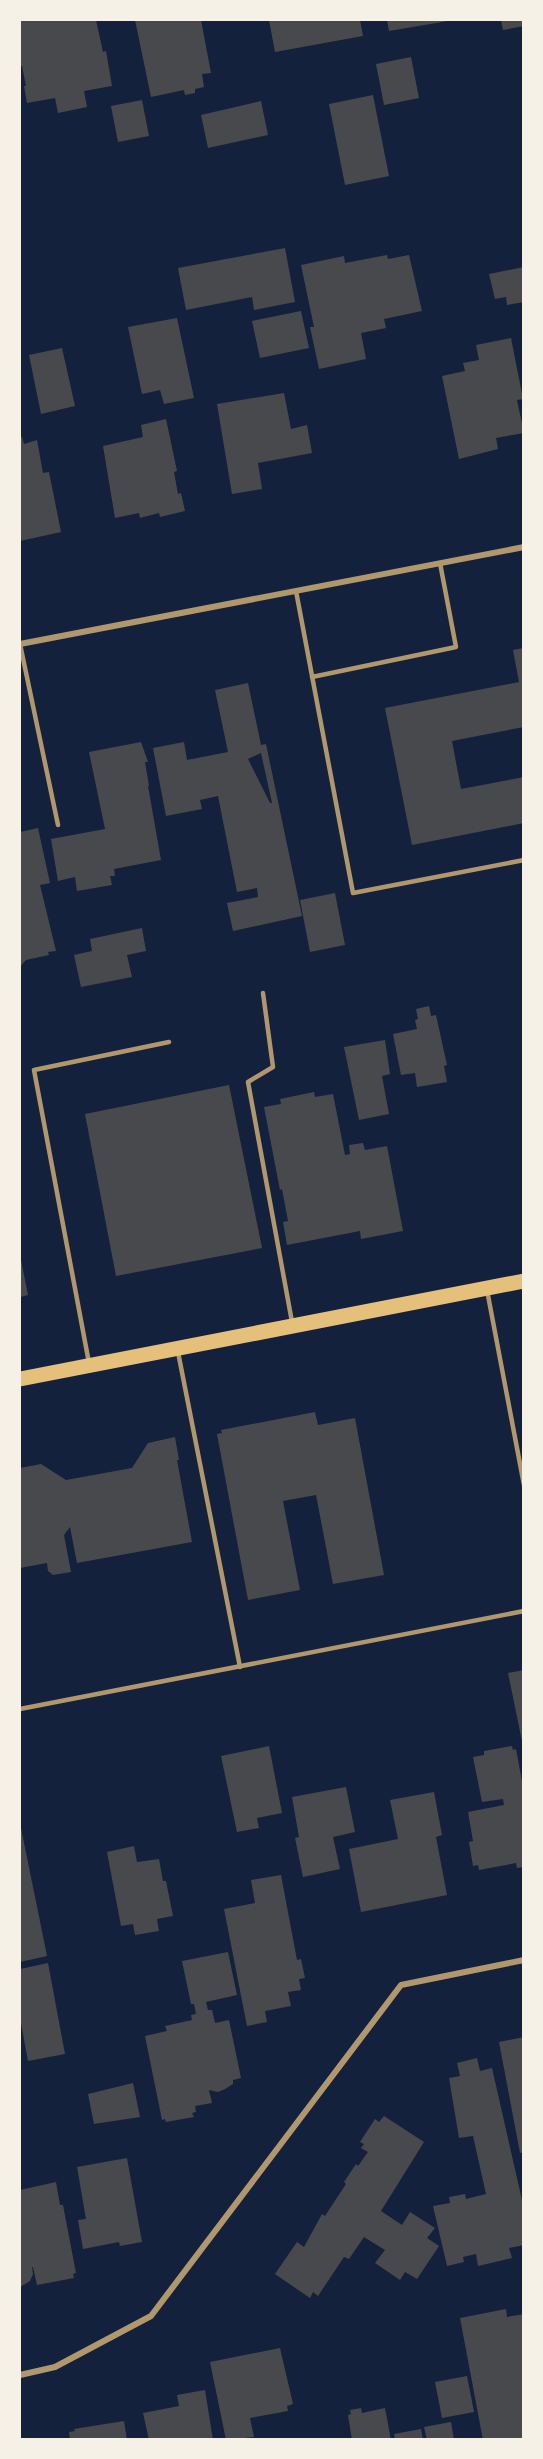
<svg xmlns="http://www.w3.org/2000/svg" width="543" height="2459" font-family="Jost,sans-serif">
	<rect width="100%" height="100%" fill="#14213d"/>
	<g fill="#48494c" fill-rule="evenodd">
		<path d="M20,20H96L103,52L106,51L112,86L84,91L87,107L58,113L55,98L27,103L24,86H26L22,66H20Z"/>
		<path d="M135,20H201L211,73L202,74L204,87L195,89V93L185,95L184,90L151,97Z"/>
		<path d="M269,20H360L363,36L275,52Z"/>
		<path d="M387,20H448V21L389,31Z"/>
		<path d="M501,20H524V26L503,30Z"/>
		<path d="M411,57L419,98L384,105L376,64Z"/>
		<path d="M373,95L389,176L345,185L329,104Z"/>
		<path d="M142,100L149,136L118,142L111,106Z"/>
		<path d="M261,101L268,135L208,148L201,115Z"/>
		<path d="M285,248L295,302L254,310L252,297L186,310L178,268Z"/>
		<path d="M387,255L388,259L409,255L422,311L384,319L386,328L361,333L366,359L319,369L310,327H314L301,265L344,256L345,263Z"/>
		<path d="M524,267V302L507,305L506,297L495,299L489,274Z"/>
		<path d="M301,311L309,348L260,358L252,321Z"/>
		<path d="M177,318L194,398L164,404L160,390L142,394L128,327Z"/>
		<path d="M511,338L523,399L517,400L524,433L496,438L498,449L459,459L442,376L465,371L463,363L479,360L476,345Z"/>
		<path d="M62,348L75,406L41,414L29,355Z"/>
		<path d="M284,393L291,429L307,425L312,453L258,463L262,489L232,494L217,404Z"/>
		<path d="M166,419L177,471L174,472L178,494L181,493L185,511L160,517L159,513L140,518L139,513L115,518L103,446L143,437L141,425Z"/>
		<path d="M22,437L24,444L37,440L43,473L49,472L61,532L20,541V438Z"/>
		<path d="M524,648V727L452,741L461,789L524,777V823L412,845L385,708L519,682L513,650Z"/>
		<path d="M248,683L261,745L266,744L302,916L233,931L227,903L258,897L257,888L237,892L218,796L200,800L202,809L166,816L153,748L184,742L187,760L228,752L215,690ZM261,753L272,803H270L248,759Z"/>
		<path d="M141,742L148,762H145L149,786H148L161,860L114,869L115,876H110L112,885L77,891L75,877L58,881L51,839L105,829L89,752Z"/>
		<path d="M38,828L50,883L40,885L56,951L48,952L49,955L26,960L20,967V832Z"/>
		<path d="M335,893L345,945L310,952L300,900Z"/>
		<path d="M142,928L146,951L127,955L132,977L81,987L74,955L92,951L90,939Z"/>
		<path d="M429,1006L431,1016L436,1015L447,1065L444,1066L447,1082L417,1087L415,1073L401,1075L393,1034L417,1029L415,1020L418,1019L416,1009Z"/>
		<path d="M385,1040L390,1074L382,1076L389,1114L359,1120L344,1047Z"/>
		<path d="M229,1085L262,1248L116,1276L85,1114Z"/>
		<path d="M314,1092L315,1097L333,1094L345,1155L350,1154L349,1145L363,1143L365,1150L387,1146L403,1231L361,1239L360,1231L287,1245L283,1222L288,1221L282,1189L280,1190L264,1107L281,1104L280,1099Z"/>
		<path d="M20,1255L28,1295L20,1297Z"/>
		<path d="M315,1412L318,1425L355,1418L384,1575L333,1584L316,1495L283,1501L300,1590L248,1600L217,1434L222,1433L221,1430Z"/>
		<path d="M175,1437L179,1460H177L192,1542L77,1563L70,1527L64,1535L71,1572L53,1575L48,1571L47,1563L20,1568V1468L41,1464L66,1480L132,1468L148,1443Z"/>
		<path d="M524,1670V1740L522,1741L508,1673Z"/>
		<path d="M269,1746L282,1813L257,1818L259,1828L237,1832L221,1756Z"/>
		<path d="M512,1746L513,1750L516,1749L524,1792V1867L517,1868L516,1863L479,1870L478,1865L473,1866L469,1842L473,1841L468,1812L504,1805L503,1799L482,1802L473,1757L484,1755V1751Z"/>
		<path d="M346,1787L355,1832L333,1837L340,1869L303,1877L295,1838L299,1837L292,1797Z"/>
		<path d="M434,1792L442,1835L436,1837L447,1895L361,1912L349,1849L398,1839L390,1800Z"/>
		<path d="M20,1823L47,1956L20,1962Z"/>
		<path d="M134,1846L137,1862L159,1859L163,1881H166L173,1916L157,1919L159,1931L135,1935L133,1924L121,1926L107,1852Z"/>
		<path d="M281,1875L297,1960L301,1959L305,1978L299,1979L301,1990L288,1992L291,2006L265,2011L267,2022L247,2026L224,1909L255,1903L251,1880Z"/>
		<path d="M228,1952L237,1995L206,2002L208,2010H212L215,2023L229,2020L241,2078L233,2080V2084L225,2089L218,2092L209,2090L212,2103L195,2106L196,2112L192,2113L194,2117L166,2122L165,2119L162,2120L145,2036L167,2031L165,2026L192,2020L191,2015L196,2014L194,2004H191L182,1961Z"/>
		<path d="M48,1963L65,2054L28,2061L20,2018V1969Z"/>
		<path d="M524,2037V2152L520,2153L499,2042Z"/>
		<path d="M477,2058L480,2071L492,2068L524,2209V2245L509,2248L512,2258L478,2266L476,2254L463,2257L464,2262L447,2266L433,2206L450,2203L449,2197L465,2194L466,2199L486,2194L473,2136L459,2138L449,2078L460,2076L457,2063Z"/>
		<path d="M133,2083L140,2117L94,2124L88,2094Z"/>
		<path d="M384,2116L424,2142L381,2211L402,2225L410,2212L435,2228L427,2238L439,2246L417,2279L405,2272L400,2280L375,2263L385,2250L364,2237L349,2259L344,2257L318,2296L313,2292L310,2298L275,2274L297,2242L304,2247L322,2214L325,2216L346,2184L344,2182L356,2164L358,2166L368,2152L361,2148L364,2144L360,2142L375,2119L379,2122Z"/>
		<path d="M127,2158L142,2242L120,2246L119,2242L83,2249L78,2220L86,2219L77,2167Z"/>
		<path d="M56,2182L60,2205H63L76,2273L73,2274L74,2278L37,2285L33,2267H32L33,2274L30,2281L20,2287V2190Z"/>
		<path d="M506,2309L507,2317L524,2314V2440H483L460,2318Z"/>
		<path d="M280,2348L293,2404L287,2406L288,2411L250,2418L254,2437L226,2440L210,2362Z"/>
		<path d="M467,2376L474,2412L442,2418L435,2382Z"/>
		<path d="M205,2390L213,2440H149L143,2413L179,2406L177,2395Z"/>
		<path d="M361,2408L362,2413L385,2408L391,2440H352L348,2415L351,2414L350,2410Z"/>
		<path d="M124,2421L127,2440H70L69,2432L75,2431L74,2429Z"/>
		<path d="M451,2422L454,2440H427L424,2427Z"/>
		<path d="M421,2429L423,2440H395L394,2434Z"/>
	</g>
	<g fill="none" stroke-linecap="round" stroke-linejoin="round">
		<g stroke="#b1986c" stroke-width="4.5">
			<path d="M296,591L353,893L524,860"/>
			<path d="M20,644L58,825"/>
			<path d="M312,677L456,647L440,563"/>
			<path d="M263,993L273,1067L248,1082L292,1322"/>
			<path d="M487,1290L524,1485"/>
			<path d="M178,1352L240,1667"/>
			<path d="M89,1363L34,1070L169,1042"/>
			<path d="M20,1709L524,1611"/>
		</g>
		<g stroke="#b1986c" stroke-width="6">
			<path d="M20,644L524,547"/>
			<path d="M20,2375L55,2367L151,2316L401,1985L524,1960"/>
		</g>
		<path stroke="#e5c07b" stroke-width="15" d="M20,1379L524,1281"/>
	</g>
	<rect width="543" height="2459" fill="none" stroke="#f6f1e7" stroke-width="42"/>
</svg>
